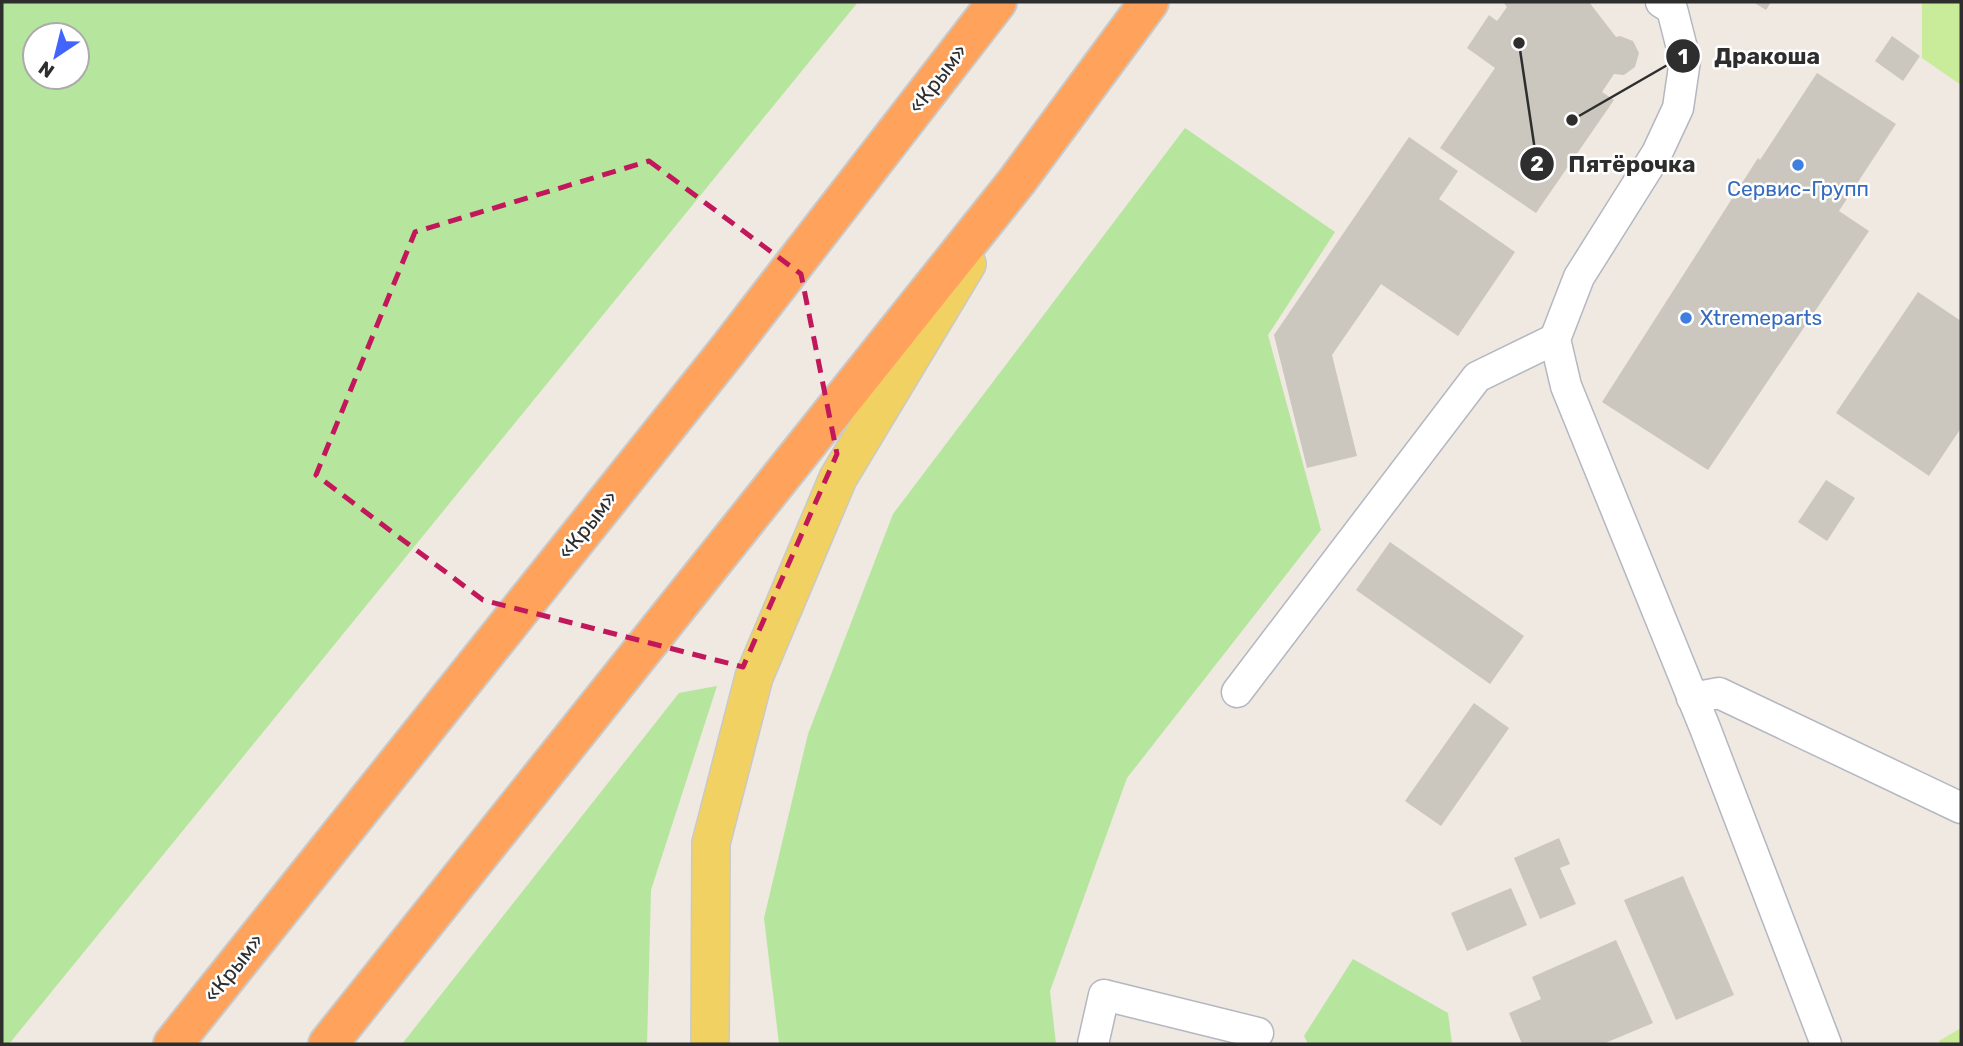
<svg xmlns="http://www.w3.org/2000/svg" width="1963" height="1046" font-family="Rubik,sans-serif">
	<rect width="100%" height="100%" fill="#efe9e1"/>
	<g fill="#b6e59e" fill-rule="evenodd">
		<path d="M2,2H858L9,1044H2ZM35,35H77V77H35Z"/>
		<path d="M1185,128L1335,232L1268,335L1321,530L1127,778L1050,991L1056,1044H779L764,918L808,734L893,514Z"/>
		<path d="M717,686L651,890L647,1044H402L679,693Z"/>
		<path d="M1353,959L1448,1013L1452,1044H1308L1304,1036Z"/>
	</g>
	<g fill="#c9ec9a">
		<path d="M1922,2H1961V85L1922,58Z"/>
		<path d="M1961,1028V1044H1940L1939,1041Z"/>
	</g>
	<g fill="#cbc7bf">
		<path d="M1503,2H1589L1616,37L1620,36L1633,41L1639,53L1635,67L1624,75L1614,74L1602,92L1614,100L1536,213L1440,148L1495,68L1467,48L1489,15L1497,21L1507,7Z"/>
		<path d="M1753,2H1771L1766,10Z"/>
		<path d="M1892,36L1920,56L1903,81L1875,61Z"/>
		<path d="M1817,73L1896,124L1839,211L1869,231L1708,470L1602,402L1758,158L1760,160Z"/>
		<path d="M1409,137L1458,171L1439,199L1515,252L1458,336L1381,284L1332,355L1357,456L1307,468L1274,335Z"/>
		<path d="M1918,292L1961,321V428L1929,476L1836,413Z"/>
		<path d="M1826,480L1855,498L1827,541L1798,522Z"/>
		<path d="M1390,542L1524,636L1490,684L1356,590Z"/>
		<path d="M1474,703L1509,728L1441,826L1405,801Z"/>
		<path d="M1559,838L1570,864L1560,868L1576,904L1540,919L1514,858Z"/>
		<path d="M1683,876L1734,995L1676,1020L1624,900Z"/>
		<path d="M1511,888L1527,925L1467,951L1451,913Z"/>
		<path d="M1616,940L1653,1023L1603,1044H1522L1509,1013L1541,999L1532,977Z"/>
	</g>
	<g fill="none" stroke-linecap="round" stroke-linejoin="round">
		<defs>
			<g id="minor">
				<path d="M1661,2L1672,9L1685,60L1678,108L1657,153L1579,277L1555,339L1566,386L1705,728L1826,1044"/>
				<path d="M1237,692L1477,377L1555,339"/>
				<path d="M1692,698L1719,693L1961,808"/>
				<path d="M1093,1044L1104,995L1258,1033"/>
			</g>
			<path id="major" d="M710,1044L711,843L754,677L838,478L967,264"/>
			<g id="highway">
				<path d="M173,1044L727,351L997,2"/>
				<path d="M328,1044L1017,181L1149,2"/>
			</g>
		</defs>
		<use href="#minor" stroke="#b4b7c1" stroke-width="33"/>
		<use href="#major" stroke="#c9c9c9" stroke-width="40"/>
		<use href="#highway" stroke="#c9c9c9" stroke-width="42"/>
		<use href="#minor" stroke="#fff" stroke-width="30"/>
		<use href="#major" stroke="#f2d163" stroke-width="37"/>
		<use href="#highway" stroke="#ffa35c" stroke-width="38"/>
	</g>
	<path fill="none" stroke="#c2185b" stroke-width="5" stroke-dasharray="14 9" stroke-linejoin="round" d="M649,161L801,274L837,454L743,667L483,600L316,475L415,232Z"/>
	<g fill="#3f7fe0" stroke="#fff" stroke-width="2.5">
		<circle cx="1798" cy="165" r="7"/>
		<circle cx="1686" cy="318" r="7"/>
	</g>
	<g text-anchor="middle" stroke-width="5" stroke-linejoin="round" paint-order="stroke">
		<g font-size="21" fill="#2e2e2e" stroke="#fff">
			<text transform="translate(938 79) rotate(-52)" y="7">«Крым»</text>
			<text transform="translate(588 525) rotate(-51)" y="7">«Крым»</text>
			<text transform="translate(234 968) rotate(-51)" y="7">«Крым»</text>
		</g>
		<g font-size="21" fill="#366cbe" stroke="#fff">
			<text x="1798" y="196">Сервис-Групп</text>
			<text x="1700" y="325" text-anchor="start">Xtremeparts</text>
		</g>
	</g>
	<path fill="none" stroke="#2e2e2e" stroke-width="2.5" d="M1572 120L1683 56M1519 43L1537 164"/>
	<g fill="#2e2e2e" stroke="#fff" stroke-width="2.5">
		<circle cx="1572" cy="120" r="7"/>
		<circle cx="1519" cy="43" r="7"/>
		<circle cx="1683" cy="56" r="18"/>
		<circle cx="1537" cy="164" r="18"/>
	</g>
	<g font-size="21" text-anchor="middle" font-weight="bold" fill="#fff">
		<text x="1683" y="64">1</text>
		<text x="1537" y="171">2</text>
	</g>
	<g font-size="23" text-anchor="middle" font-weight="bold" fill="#2e2e2e" stroke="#fff" stroke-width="5" stroke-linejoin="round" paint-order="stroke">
		<text x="1767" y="64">Дракоша</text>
		<text x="1632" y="172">Пятёрочка</text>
	</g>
	<rect width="1963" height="1046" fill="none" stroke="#2e2e2e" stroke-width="7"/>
	<g transform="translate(56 56) rotate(215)"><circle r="33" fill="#ffffff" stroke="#ababab" stroke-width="2"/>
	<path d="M0-5L12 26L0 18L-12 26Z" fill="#4264fb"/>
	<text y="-10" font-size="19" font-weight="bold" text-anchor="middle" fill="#2e2e2e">N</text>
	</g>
</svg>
